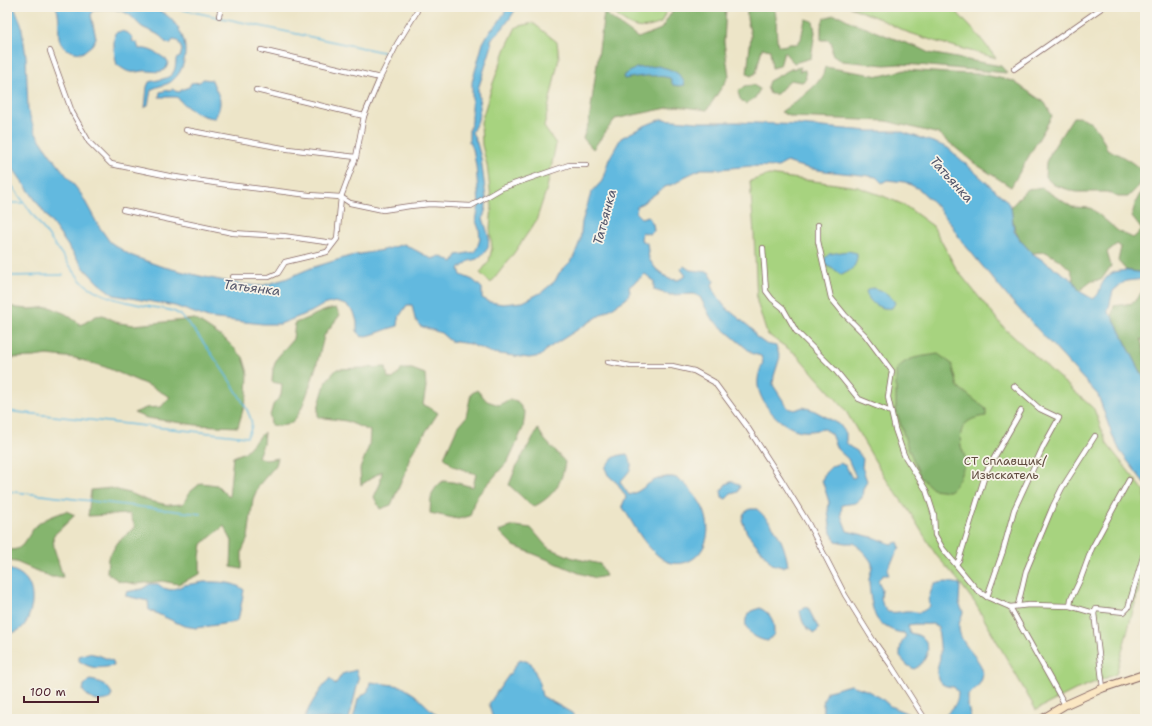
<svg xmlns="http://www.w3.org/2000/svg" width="1152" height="726" font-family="'Shantell Sans',sans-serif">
	<rect width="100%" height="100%" fill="#f7f3e8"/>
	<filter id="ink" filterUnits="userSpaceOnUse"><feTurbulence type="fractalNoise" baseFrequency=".025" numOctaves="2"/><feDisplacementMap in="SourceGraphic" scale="8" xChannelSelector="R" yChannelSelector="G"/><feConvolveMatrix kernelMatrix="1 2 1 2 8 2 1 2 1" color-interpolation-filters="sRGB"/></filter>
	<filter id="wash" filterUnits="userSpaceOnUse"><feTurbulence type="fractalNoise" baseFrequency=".012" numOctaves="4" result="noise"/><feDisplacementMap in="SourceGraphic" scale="16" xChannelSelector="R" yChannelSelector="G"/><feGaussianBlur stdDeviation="0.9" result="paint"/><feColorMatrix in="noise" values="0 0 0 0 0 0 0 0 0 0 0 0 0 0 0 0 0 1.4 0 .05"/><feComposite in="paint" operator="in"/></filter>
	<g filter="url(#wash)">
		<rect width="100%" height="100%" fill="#ede5c8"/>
		<g fill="#a7d37f" stroke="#787955">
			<path d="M610,7H668L661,23C636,33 628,26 610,9Z"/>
			<path d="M850,7H952L978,35L996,58L934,41L904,31L880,19Z"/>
			<path d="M533,23L557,42L559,58L544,127L556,144L547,188L536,221L514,253L491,283L480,273L489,261L492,248L490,228L492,207L487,165L482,145L481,122L492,86L506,48L516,27Z"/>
			<path d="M769,175L858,187L883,196L904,205L933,226L957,270L1005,329L1094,409L1107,444L1145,492V566L1116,674L1075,690L1036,710L975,603L957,579L936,555L909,511L885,478L844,408L796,354L767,334L757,302L754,234L750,181Z"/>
		</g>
		<g fill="#85b56e" stroke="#686a4c">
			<path d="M675,7H726L724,42L729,76L707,110L677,106L615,119L593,149L583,138L589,122L604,13L638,38L661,29Z"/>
			<path d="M747,7H758L759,10L762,7H774C778,20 775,32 778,45L782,46L790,44H797L801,39L805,19L813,21L815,32L811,58L794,63L784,52L780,66L772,68L770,50L762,48L756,73L751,76L747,74L751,36L747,18Z"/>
			<path d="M834,15L840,16L853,23L903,42L917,47L929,53L1001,66L1007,73L918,65L899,64L885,65L842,61L832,54V43L828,40H821V26L824,18Z"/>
			<path d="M801,67L799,71L805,70L806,79L802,82L790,80L777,94H770L767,87L769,81L791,69Z"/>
			<path d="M825,67L880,76L905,70L947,73L981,74L1013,81L1045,103L1052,116L1011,187L974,163L939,134L886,121L792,117L781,112C794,102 824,84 825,67Z"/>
			<path d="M753,85L760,89L755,98L745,104L740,99L738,92L744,86Z"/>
			<path d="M1073,117C1076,117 1080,117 1083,118C1095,123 1103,138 1107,149C1120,155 1132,161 1142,171L1139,186L1128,197H1118L1107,192H1076L1054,185L1045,177L1046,162L1052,150Z"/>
			<path d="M1145,187V273L1126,270L1118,261L1121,247L1117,244L1107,252L1111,266L1101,280L1092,281L1079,291L1074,281L1071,270L1061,261L1046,252L1032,253C1015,235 1014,231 1011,207L1026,190L1042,188L1072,207L1091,208L1118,231L1133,238L1142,230L1132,217C1134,205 1137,197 1145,187Z"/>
			<path d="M1145,288V341L1141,339C1144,351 1148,366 1144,378L1112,316L1114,306L1133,303Z"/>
			<path d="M7,305L17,308L30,309L50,307L66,314L81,325L96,316L103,315L119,323L134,325L195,319L225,339L243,357L248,373L247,396L238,427L196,425L147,418L134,413L146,408L161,407L170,397L152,387L105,367L75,358L47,355L34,357L7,358Z"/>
			<path d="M336,308L340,315C335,322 329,328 324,336C321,351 304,412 294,420C287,427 280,426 271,425L270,416L273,405L281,395L282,384L272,382L273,369L277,358L293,339L295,323C310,318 321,310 336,308Z"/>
			<path d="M938,354L952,364L958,387L986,409V416C967,418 958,426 961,446C962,450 965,455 965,458C965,468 957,486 949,491L933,489L921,478L907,445L896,410V371C905,356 922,357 938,354Z"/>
			<path d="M386,367L388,378L393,379L402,369H412L425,374L426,387L423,405L432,409L438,413L410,456L406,471L391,505L380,509L374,497L380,484L382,471L361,485L360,469L369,446L370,431L346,421L318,417V408L326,381L337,369Z"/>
			<path d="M477,390L487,401L499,405L508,400L517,401L525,413L523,428L516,444L508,461L478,495L474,502L470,516L458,519L430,513C431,497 430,491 443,481L453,482L473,487L476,474L453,466L444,457L457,428L466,417L471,394Z"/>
			<path d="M538,429L544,439L565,462C562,484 553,497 533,507L509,485L517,465Z"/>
			<path d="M264,432L263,444L258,457L266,460L278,458L276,465L259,485L253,499L248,538L242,551V569L231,567L232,541L224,526L202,544L200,557V574L178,584L162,581L136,584L119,581L107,573L108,558L118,542L135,527L130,514L88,516L91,490L111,488L132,494L149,501L168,505L183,504L190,492L201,483L217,485L229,497L233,457L245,452Z"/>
			<path d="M66,511L75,515L53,536L54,548L63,577H51L16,562L7,561V549C24,554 27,534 37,525C45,518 56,515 66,511Z"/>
			<path d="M514,526L531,528L547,547L573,558L600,564L606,576L596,578L579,573L539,556L514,546L499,531Z"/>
		</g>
		<g fill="#62b9df" stroke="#566c85">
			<path d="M7,7H14L21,23L26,56L28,110L35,132L49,153L81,194L98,225L110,242L130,255L160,266L200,276L240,284L261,286L285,279L311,268L350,256L383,250L404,244L432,259L440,256L453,262L457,255L474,252L477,248L480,239L479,229L476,221L479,204L476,166L473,149L469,142V130L472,121V82L483,43L489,32L498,23L508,7H517C512,15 508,22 502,29C498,34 492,36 491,41L492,45L480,83L478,89L480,107L478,120L472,132L477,143L481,158L486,197V208L483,218L489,237L488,248L484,253L477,259L469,261L459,269L461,275L473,280L482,288V298L490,302L503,304L523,302L542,292L555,281L559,273L573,259L580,241L582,222L591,193L602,181L609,159L621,138L644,126L661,119L698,122H736L799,125L869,131H899L936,143L948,148L1005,199L1011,207L1014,231L1021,241L1032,253L1074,281L1079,291L1093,299C1099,295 1099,292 1101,286C1111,265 1127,271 1145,273V279L1126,281L1120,285L1113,291L1108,312L1112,316L1145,380V484L1120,451L1111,432L1098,395L1007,296L960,239L951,224L934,203L919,189L905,182L887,180L882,183L876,177C846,172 815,173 787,162L778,167L751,166L720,169H701L684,177L676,183L665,187L637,207L636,213L641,218L648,216L653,224L654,231L649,234L642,232L641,240L647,243L649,259L656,269L669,279L678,280L686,276L681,269L684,266L690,270L709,272L714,281L712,285L716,295L725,307L752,329L756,337L766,344L776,346L780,357L774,376L773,385L788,408L795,410L803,407L813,410L839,424L846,433V442L850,447L857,451L863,459L862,467L867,481L863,489L862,498L856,503L842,505L841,515L847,531L876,538L891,544L898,542L900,547L887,570L889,575H883L878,580L882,590L881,598L883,606L888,612C895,613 899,612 905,611C918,610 917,617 930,606C928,598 930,591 935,584C944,581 950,582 960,584L959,603L963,612C962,616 960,620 959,624C956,653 1007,666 968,695V706L971,719H942C951,709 958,706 958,692L954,687C940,687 935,679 938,666C938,663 940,660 940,657C941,647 939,637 938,628L933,624C924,625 917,623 908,625L910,633C914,634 919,635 922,637C934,647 925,664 914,669L907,665L900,657C900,649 900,642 906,636L904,633C896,633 883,627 877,619C872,612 869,589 869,580C869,574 873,570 872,564C871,559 859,547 854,543H845L836,541L831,533L828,511L829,502L822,480L825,473L832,466L840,463L846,466L852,478L856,477L848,459L837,449L831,434L824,429C817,430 808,432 802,431C782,428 761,406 758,386C757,377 760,370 763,362L761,356L753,354L720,326L711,318L700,297L694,294L670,295L654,290V281L645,274L629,287L630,292L626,299L547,349L541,356L529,358L492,353L470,344L450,341L441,333L420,326L415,319L412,305H407L399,317L398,326C385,329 375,335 362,337L357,331V322L354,312L346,305L335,302L323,305L311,312L280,324H263L208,318L175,306L114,295L98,283L83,267L7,160Z"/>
			<path d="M56,7C76,7 97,7 117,7C129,7 142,6 154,9C169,13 179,26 184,41C187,54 184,71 173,80C167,86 158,85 151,90L148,105L145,108L147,87L149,82C166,78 176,79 176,59L180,57L182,50L178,41L173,40L170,44L165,42C160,33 151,32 142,27C137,23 133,17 128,14C118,8 104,8 94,10L91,15L96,38L92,45L82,53C46,50 65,26 56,7Z"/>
			<path d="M121,31L128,33L133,38L132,41L137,43L139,49C149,47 160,55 168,61C167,77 154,70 143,71C139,71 135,73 131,72C126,72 121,67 117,65C114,54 113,44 115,33Z"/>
			<path d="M658,66C670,69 682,72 685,85L680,86L673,85L670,78C655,74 639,76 624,79L623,76L636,68Z"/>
			<path d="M203,79L212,80C218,97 225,99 215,118C202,118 185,108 177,97H159L160,92L173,89L175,91L179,92L183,89L189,87L191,83L200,82Z"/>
			<path d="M848,251L857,253C858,265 852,271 841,275L837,271L825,265L824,259L829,254Z"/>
			<path d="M872,288C882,290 890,294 895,303L892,308C880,310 868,303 866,291Z"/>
			<path d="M627,454C636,468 629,471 620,482L629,495C645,491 647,479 667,477C669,477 671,477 673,477C679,478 688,486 692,492C699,500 705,509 707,521C712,545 694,570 668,562C663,560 657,555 653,551C640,539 632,521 622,506L626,497L618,484L608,475L605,468C611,458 616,455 627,454Z"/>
			<path d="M733,481L740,486L738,492L731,494L726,499L722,497L721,491L726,484Z"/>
			<path d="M750,509H757C775,526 784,540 788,565L782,567L772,564L747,533L742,520L744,513Z"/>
			<path d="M7,569C32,573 37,597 28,618C27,622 23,628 19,630C16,632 11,633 7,634Z"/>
			<path d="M204,582C216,582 234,581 244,590L239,616L236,622L196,628L184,626L149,610L148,601L126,596V592L142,589L150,584H158L163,588L171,590L185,585Z"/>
			<path d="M803,607L808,608L819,629L815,633C804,628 802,622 800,611Z"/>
			<path d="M760,608C772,615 774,620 774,634L768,641C758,640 743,632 746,619C747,616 750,613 751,611Z"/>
			<path d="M88,653L98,655L113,661L114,666C98,668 93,670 79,661V656Z"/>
			<path d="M520,659L531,663L538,679L542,696L572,713L575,719H494L492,716L489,704C499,688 510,674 520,659Z"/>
			<path d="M356,670L359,679L349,719H304C310,704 320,690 330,678L335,685L342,674Z"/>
			<path d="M90,680C101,682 107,684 112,694L110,699C97,703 92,701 83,691L84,685Z"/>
			<path d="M370,682L401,686L415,695L441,719H353L358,699L368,691Z"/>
			<path d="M851,685L866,690L881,698L890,706L911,715L914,719H824C822,708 822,700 828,691C836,690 843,686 851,685Z"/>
		</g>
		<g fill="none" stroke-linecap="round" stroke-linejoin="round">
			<g stroke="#62b9df" stroke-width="1.5">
				<path d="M170,7L387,53"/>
				<path d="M7,179L81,281C101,298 126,302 151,307C159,308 170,309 177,313C193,323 247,403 251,420C253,427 250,431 247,437L7,411"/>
				<path d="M7,203H23"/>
				<path d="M7,276L63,275"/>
				<path d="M7,491L201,514"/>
			</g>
		</g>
	</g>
	<g filter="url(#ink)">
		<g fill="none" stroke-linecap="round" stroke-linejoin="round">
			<defs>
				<g id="street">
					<path d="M219,16L221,7"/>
					<path d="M261,50L380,78"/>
					<path d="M50,51L72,112L89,142L111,164L169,176L228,185L309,195L341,197L350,203L383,210L410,206L430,204L471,206L502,188L569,165H586"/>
					<path d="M1014,69L1103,7"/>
					<path d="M256,90L364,116"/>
					<path d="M186,130L288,149L356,157"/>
					<path d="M123,210L233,233L283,236L333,243"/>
					<path d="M818,225V241L831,298L845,315L865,335L892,371L888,397L895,429L904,455L926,490L934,515L935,535L943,549L977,590L987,597L1003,604L1010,607L1029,605L1070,606L1094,613L1103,688"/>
					<path d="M763,248L766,291L772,299L783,308L796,331L836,371L859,399L891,412"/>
					<path d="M233,277H269L278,273L285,262L327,252L337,239L341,197L356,157L364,116L380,78L397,44L416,13L418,7"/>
					<path d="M608,362L631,366H672L694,371L714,382L748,428L781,479L808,523L845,595L873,640L890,664L925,719"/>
					<path d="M956,564L959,560L986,472L1021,411"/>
					<path d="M987,597L1003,551L1014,510L1043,447L1059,418L1040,409L1014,386"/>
					<path d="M1018,605L1026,571L1053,506L1062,488L1095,436"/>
					<path d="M1070,606L1071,599L1081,578L1092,548L1129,480"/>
					<path d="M1010,607L1065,705"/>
					<path d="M1094,613L1096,609L1124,612L1128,608L1145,550"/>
				</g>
				<path id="secondary" d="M1042,719L1065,705L1103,688L1145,674"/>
			</defs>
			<use href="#street" stroke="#836462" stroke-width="6"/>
			<use href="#secondary" stroke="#836462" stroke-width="9"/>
			<use href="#street" stroke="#fff" stroke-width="4.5"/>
			<use href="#secondary" stroke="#fbe7c3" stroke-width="7"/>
		</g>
	</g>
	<g text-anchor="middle" stroke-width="3.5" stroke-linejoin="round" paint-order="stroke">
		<g font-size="12" fill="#614c40" stroke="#f7f3e8">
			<text x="1005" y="465">СТ Сплавщик/<tspan x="1005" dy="14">Изыскатель</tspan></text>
		</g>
		<g font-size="13" font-style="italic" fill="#52556a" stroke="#f7f3e8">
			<text transform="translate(952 179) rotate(48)" y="5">Татьянка</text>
			<text transform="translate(604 217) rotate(-75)" y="5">Татьянка</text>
			<text transform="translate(252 287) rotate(7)" y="5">Татьянка</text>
		</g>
	</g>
	<rect width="1152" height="726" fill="none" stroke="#f7f3e8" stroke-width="24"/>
	<path d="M24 696v6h74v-6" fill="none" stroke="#4a1f2b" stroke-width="2"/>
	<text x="30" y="696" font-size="12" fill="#4a1f2b" stroke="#f7f3e8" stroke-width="3" paint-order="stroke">100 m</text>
</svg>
